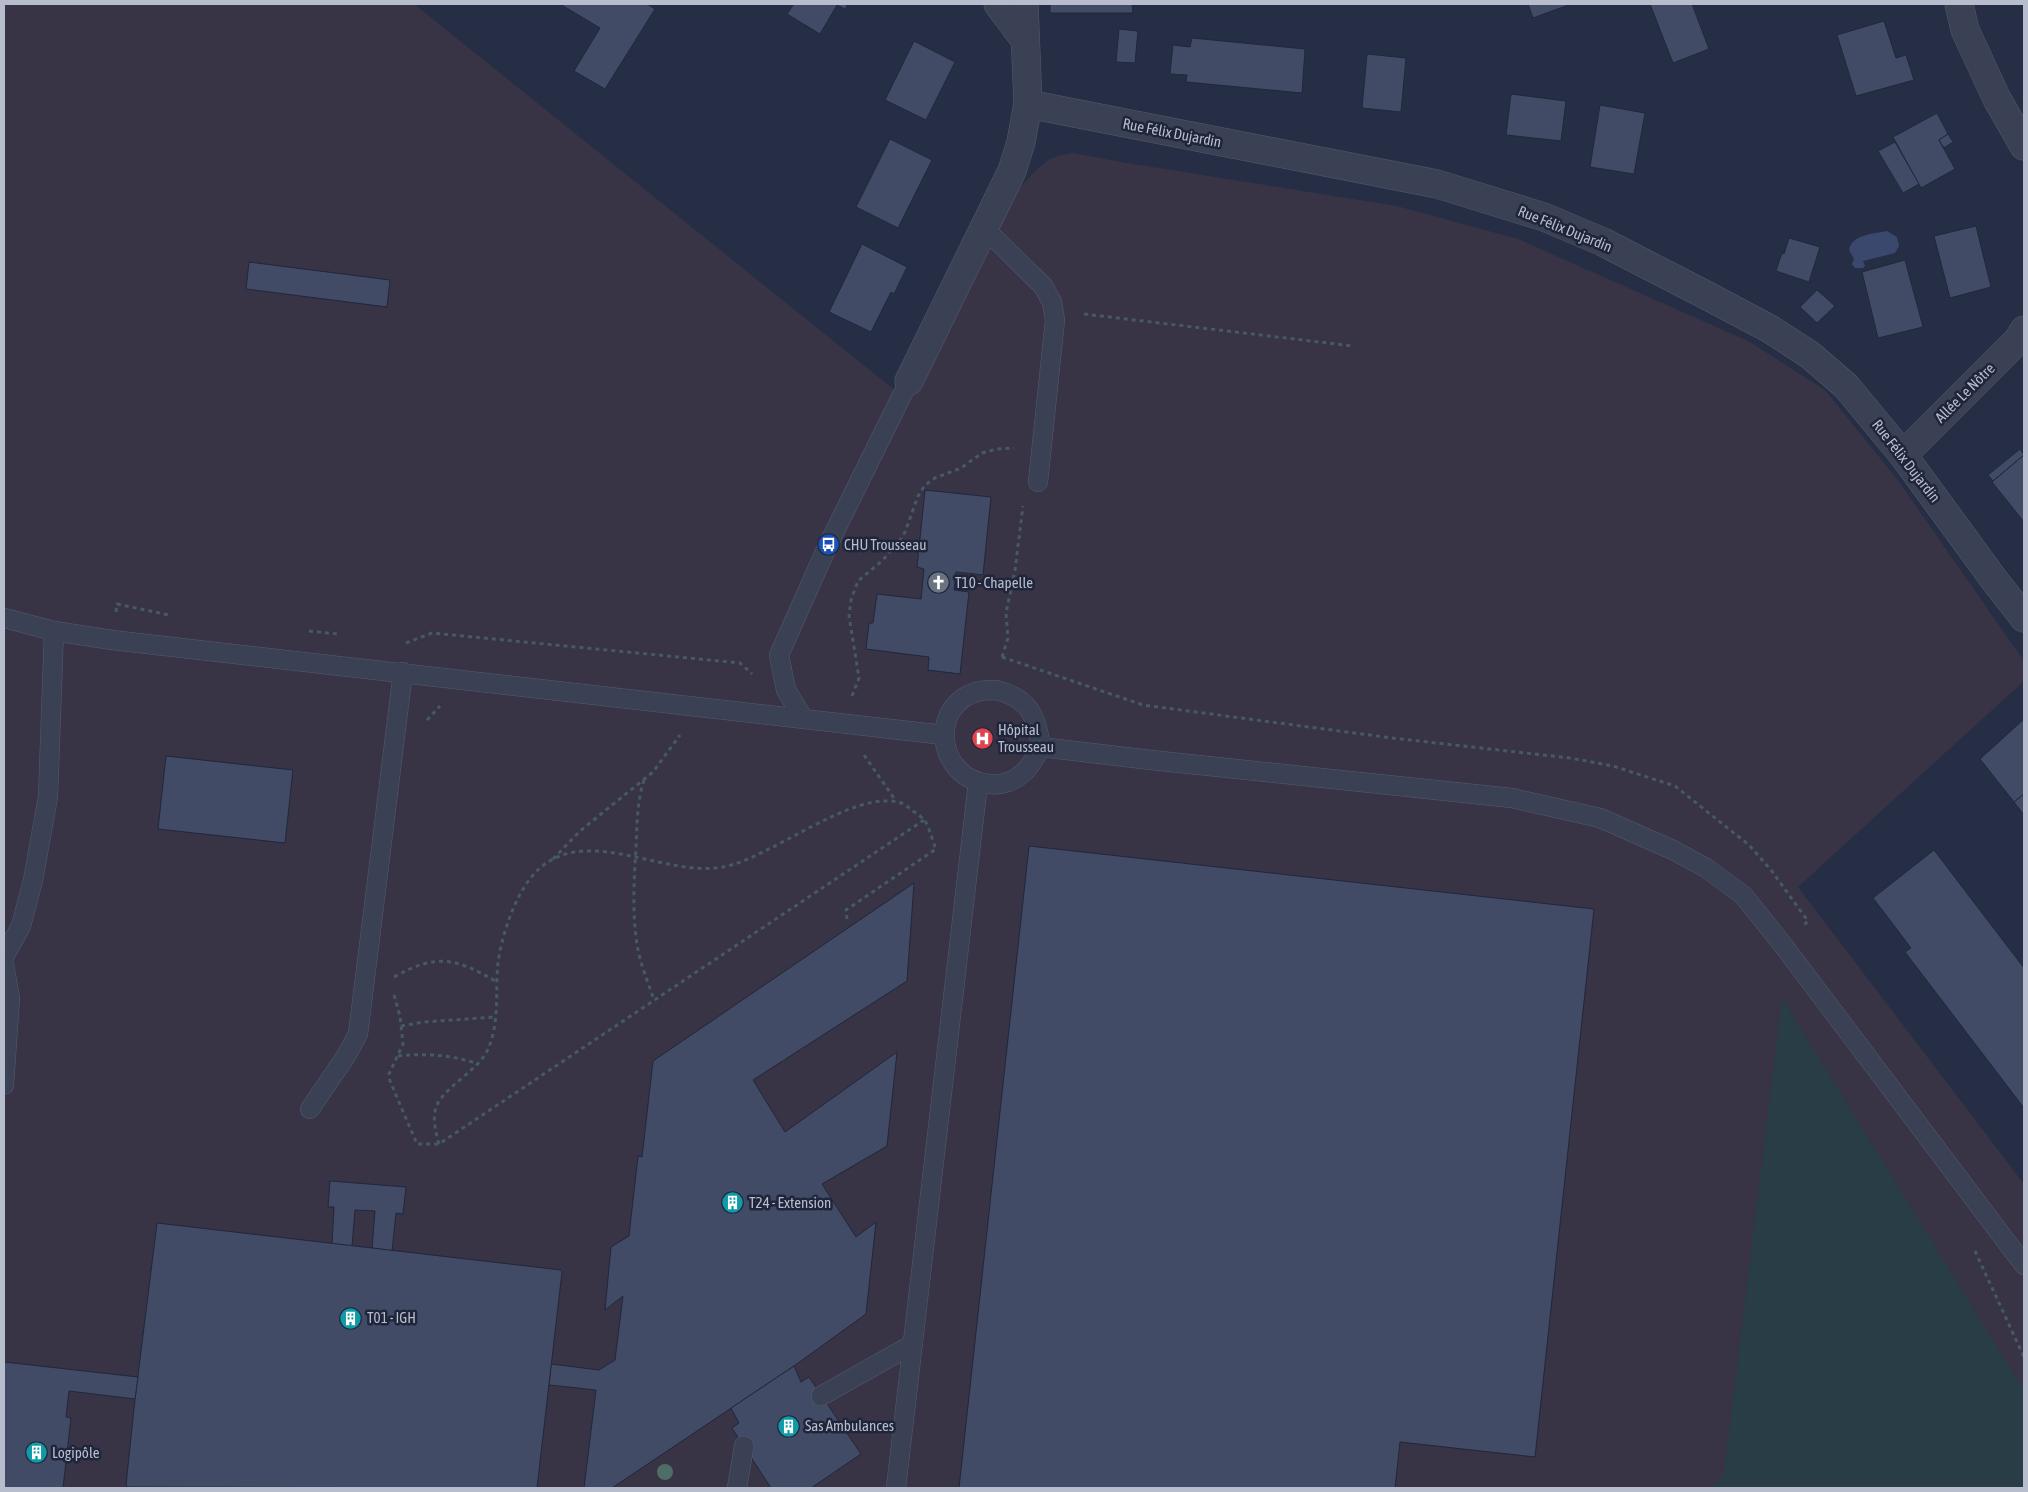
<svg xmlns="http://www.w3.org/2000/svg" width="2028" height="1492" font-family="'Asap Condensed',sans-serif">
	<rect width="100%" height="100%" fill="#262e45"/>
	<path fill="#383345" d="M4,4H414L902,396L984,228L1033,173L1048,160L1060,155L1074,153L1121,162L1397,206L1518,239L1748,341L1825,390L1897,479L2024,661V681L1798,887L2024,1184V1488H4Z"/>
	<path fill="#283d46" d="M1782,998L2015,1376L2024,1387V1488H1712L1724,1473Z"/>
	<path fill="#3b486e" d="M1887,231L1897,237L1899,246L1895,253L1863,261L1865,266L1863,268H1855L1852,264L1854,259L1849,250C1852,234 1874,234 1887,231Z"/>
	<g fill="#424b65" stroke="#21273c">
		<path d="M560,4H647L655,9L605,89L574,71L600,28Z"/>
		<path d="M794,4H848L845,9L837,5L820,34L787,14Z"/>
		<path d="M1050,4H1132L1133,13H1050Z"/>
		<path d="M1528,4H1571L1533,18Z"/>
		<path d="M1650,4H1692L1709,49L1673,63Z"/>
		<path d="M1884,21L1896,58L1906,55L1914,80L1856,96L1837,35Z"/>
		<path d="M1119,29L1138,31L1135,63L1116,62Z"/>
		<path d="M1192,38L1305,49L1302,93L1186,82L1187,75L1170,74L1173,45L1190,47Z"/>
		<path d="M914,41L955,62L926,120L885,100Z"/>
		<path d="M1367,54L1406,58L1401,112L1362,108Z"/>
		<path d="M1511,94L1566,101L1561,141L1506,135Z"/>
		<path d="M1600,105L1645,113L1634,174L1590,167Z"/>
		<path d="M1937,113L1948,134L1939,140L1955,169L1921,188L1893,137Z"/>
		<path d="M1948,134L1953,142L1944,148L1939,140Z"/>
		<path d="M890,139L932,160L898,228L856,207Z"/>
		<path d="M1895,142L1919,184L1903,193L1878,151Z"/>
		<path d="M1976,226L1991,287L1950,298L1934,236Z"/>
		<path d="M1789,238L1820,247L1809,282L1776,271L1782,253L1784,254Z"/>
		<path d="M862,244L907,267L894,294L891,292L871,332L829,312Z"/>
		<path d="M1905,260L1923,327L1878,338L1862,272Z"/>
		<path d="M249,262L390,280L387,307L246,289Z"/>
		<path d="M1817,290L1835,306L1817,323L1800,307Z"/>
		<path d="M2020,449L2024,455L1993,481L1988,475Z"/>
		<path d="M2024,455V522L1992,482Z"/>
		<path d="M925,490L991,497L983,575L956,572L954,590L969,592L960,674L928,670L929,657L866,649L869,623H873L877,594L921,599L924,569L917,567Z"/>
		<path d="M2024,719V794L2014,802L1980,759Z"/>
		<path d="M166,756L293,770L285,843L158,829Z"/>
		<path d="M2024,794V815L2014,802Z"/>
		<path d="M1029,846L1594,909L1535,1457L1400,1442L1395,1488H959Z"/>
		<path d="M1934,850L2024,968V1108L1905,952L1911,948L1873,898Z"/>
		<path d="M914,883L907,981L753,1080L785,1132L897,1052L887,1146L822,1184L856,1237L876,1222L866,1314L794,1366L612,1488H584L596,1390L549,1385L551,1364L599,1370L615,1360L623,1296L605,1310L611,1247L629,1236L638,1156L642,1157L653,1061Z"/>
		<path d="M330,1181L406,1187L403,1214L396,1213L392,1251L372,1248L375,1211L355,1210L352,1246L332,1244L334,1207H328Z"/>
		<path d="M157,1223L561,1270L562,1272L537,1488L127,1487L126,1485L135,1399Z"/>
		<path d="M4,1362L138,1377L135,1399L69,1391L66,1417L71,1418L63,1488H4Z"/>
		<path d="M794,1366L801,1382L809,1377L861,1454L811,1488H771L732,1428L739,1423L731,1408Z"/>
	</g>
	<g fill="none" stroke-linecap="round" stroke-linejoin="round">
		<defs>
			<g id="lane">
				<path d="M984,228L1043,286L1052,302L1055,320L1038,482"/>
				<path d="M4,618L54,631L112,640L944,735"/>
				<path d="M996,690C1029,698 1036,715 1041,747C1036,755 1031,766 1024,772C1015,781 1001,786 989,784C935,778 928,703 980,691C985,690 991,690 996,690Z"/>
				<path d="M803,718L786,690L779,655L828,545L909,381"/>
				<path d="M1041,747L1142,759L1512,798L1600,818L1673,850L1706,868L1743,895L1783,945L2024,1265"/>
				<path d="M4,957L21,926L33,880L48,797L54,631"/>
				<path d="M4,965L10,998L4,1085"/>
				<path d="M310,1109L346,1056L358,1034L403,672"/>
				<path d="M821,1396L913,1344"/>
				<path d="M737,1488L744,1446"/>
				<path d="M896,1488L978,783"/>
			</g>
			<g id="street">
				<path d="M998,4L1025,40"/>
				<path d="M1959,4L1965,30L1997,99L2024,146"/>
				<path d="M1028,104L1437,184L1544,217L1603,242L1702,293L1770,329L1810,355L1846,386L1903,455L1995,581L2024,618"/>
				<path d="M909,381L1012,171L1021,142L1028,104L1024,4"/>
				<path d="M1903,455L2018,340L2024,330"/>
			</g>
		</defs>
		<use href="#lane" stroke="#565b6f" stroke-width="20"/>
		<use href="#street" stroke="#565b6f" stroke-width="29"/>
		<g stroke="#465a62" stroke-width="3" stroke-dasharray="4 4" stroke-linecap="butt">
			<path d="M1084,314L1353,346"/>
			<path d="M116,612L117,604L169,615"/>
			<path d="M309,631L338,634"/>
			<path d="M406,643L432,633L740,663L752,674"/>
			<path d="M1002,657L1143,705L1392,738L1570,758L1613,766L1675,786L1749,845L1771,870L1808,921L1803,926"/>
			<path d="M1002,657L1008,638L1006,613L1015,570L1023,506"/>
			<path d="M852,696L859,678L849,616L851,600L858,581L883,560L899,542L905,532L918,496L925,485L935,478L961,468L982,453L997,449L1014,448"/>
			<path d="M427,720L440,706"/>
			<path d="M864,755L896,801"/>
			<path d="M644,780C637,802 637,825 636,848C634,880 632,913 637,944C640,964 648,982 654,1000"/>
			<path d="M553,859L580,831L653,772L680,735"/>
			<path d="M394,977C437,953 456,958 497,982"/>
			<path d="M394,995L400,1016L403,1044L389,1074L390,1081L417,1144H439L924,820"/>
			<path d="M401,1026L424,1022L495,1017"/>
			<path d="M398,1056C427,1053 451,1055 479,1064"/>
			<path d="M439,1144C436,1133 433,1122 435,1111C438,1090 478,1072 488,1049C500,1022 495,991 498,963C502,933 517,888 540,868C589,825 666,878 723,867C772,858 854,788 901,803C905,804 909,808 913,811C917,814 922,817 925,821C930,829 932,840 936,849L846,910L847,919"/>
			<path d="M1975,1251L2024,1357"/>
		</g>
		<use href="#lane" stroke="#3a4154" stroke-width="19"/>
		<use href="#street" stroke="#3a4154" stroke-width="28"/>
	</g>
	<circle fill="#4e6d67" cx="665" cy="1472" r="8"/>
	<defs>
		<symbol id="bus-disc" viewBox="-11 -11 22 22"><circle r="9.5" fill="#1a4fb4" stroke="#1f253a"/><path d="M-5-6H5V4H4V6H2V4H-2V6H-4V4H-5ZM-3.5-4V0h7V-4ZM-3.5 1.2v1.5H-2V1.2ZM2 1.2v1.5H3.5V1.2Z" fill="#fff"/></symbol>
		<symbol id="church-disc" viewBox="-11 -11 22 22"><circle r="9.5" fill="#6b7280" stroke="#1f253a"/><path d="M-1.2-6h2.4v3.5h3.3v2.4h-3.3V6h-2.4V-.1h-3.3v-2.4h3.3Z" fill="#fff"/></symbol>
		<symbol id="hospital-disc" viewBox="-11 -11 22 22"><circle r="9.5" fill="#e0444e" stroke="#1f253a"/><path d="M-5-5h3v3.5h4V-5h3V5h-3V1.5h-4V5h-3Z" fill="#fff"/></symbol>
		<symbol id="building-disc" viewBox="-11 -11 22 22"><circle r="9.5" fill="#0f9aa8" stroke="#1f253a"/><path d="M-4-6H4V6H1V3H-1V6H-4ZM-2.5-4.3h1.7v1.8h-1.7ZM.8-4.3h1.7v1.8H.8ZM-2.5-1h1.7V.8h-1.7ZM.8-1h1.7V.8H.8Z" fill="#fff"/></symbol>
	</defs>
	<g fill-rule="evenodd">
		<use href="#bus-disc" x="816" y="532" width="25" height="25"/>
		<use href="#church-disc" x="926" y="570" width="25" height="25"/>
		<use href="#hospital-disc" x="970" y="726" width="25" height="25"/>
		<use href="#building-disc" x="720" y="1190" width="25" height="25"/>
		<use href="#building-disc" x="338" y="1306" width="25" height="25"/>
		<use href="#building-disc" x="776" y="1414" width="25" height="25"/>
		<use href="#building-disc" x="24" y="1440" width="25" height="25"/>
	</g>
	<g text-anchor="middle" stroke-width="5" stroke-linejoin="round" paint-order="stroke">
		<g font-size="15" fill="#b8bdce" stroke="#1f253a">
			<text transform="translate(1172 133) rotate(11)" y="5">Rue Félix Dujardin</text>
			<text transform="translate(1565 229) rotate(22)" y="5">Rue Félix Dujardin</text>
			<text transform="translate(1965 393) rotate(-45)" y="5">Allée Le Nôtre</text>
			<text transform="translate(1906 461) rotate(52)" y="5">Rue Félix Dujardin</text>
		</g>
		<g font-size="15" fill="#b8bdce" stroke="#1f253a" text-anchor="start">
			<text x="844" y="550">CHU Trousseau</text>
			<text x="955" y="588">T10 - Chapelle</text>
			<text x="998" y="735">Hôpital<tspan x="998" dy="17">Trousseau</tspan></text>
			<text x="749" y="1208">T24 - Extension</text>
			<text x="367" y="1323">T01 - IGH</text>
			<text x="805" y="1431">Sas Ambulances</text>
			<text x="52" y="1458">Logipôle</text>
		</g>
	</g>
	<rect width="2028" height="1492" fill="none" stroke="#b8bdce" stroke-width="10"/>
</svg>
